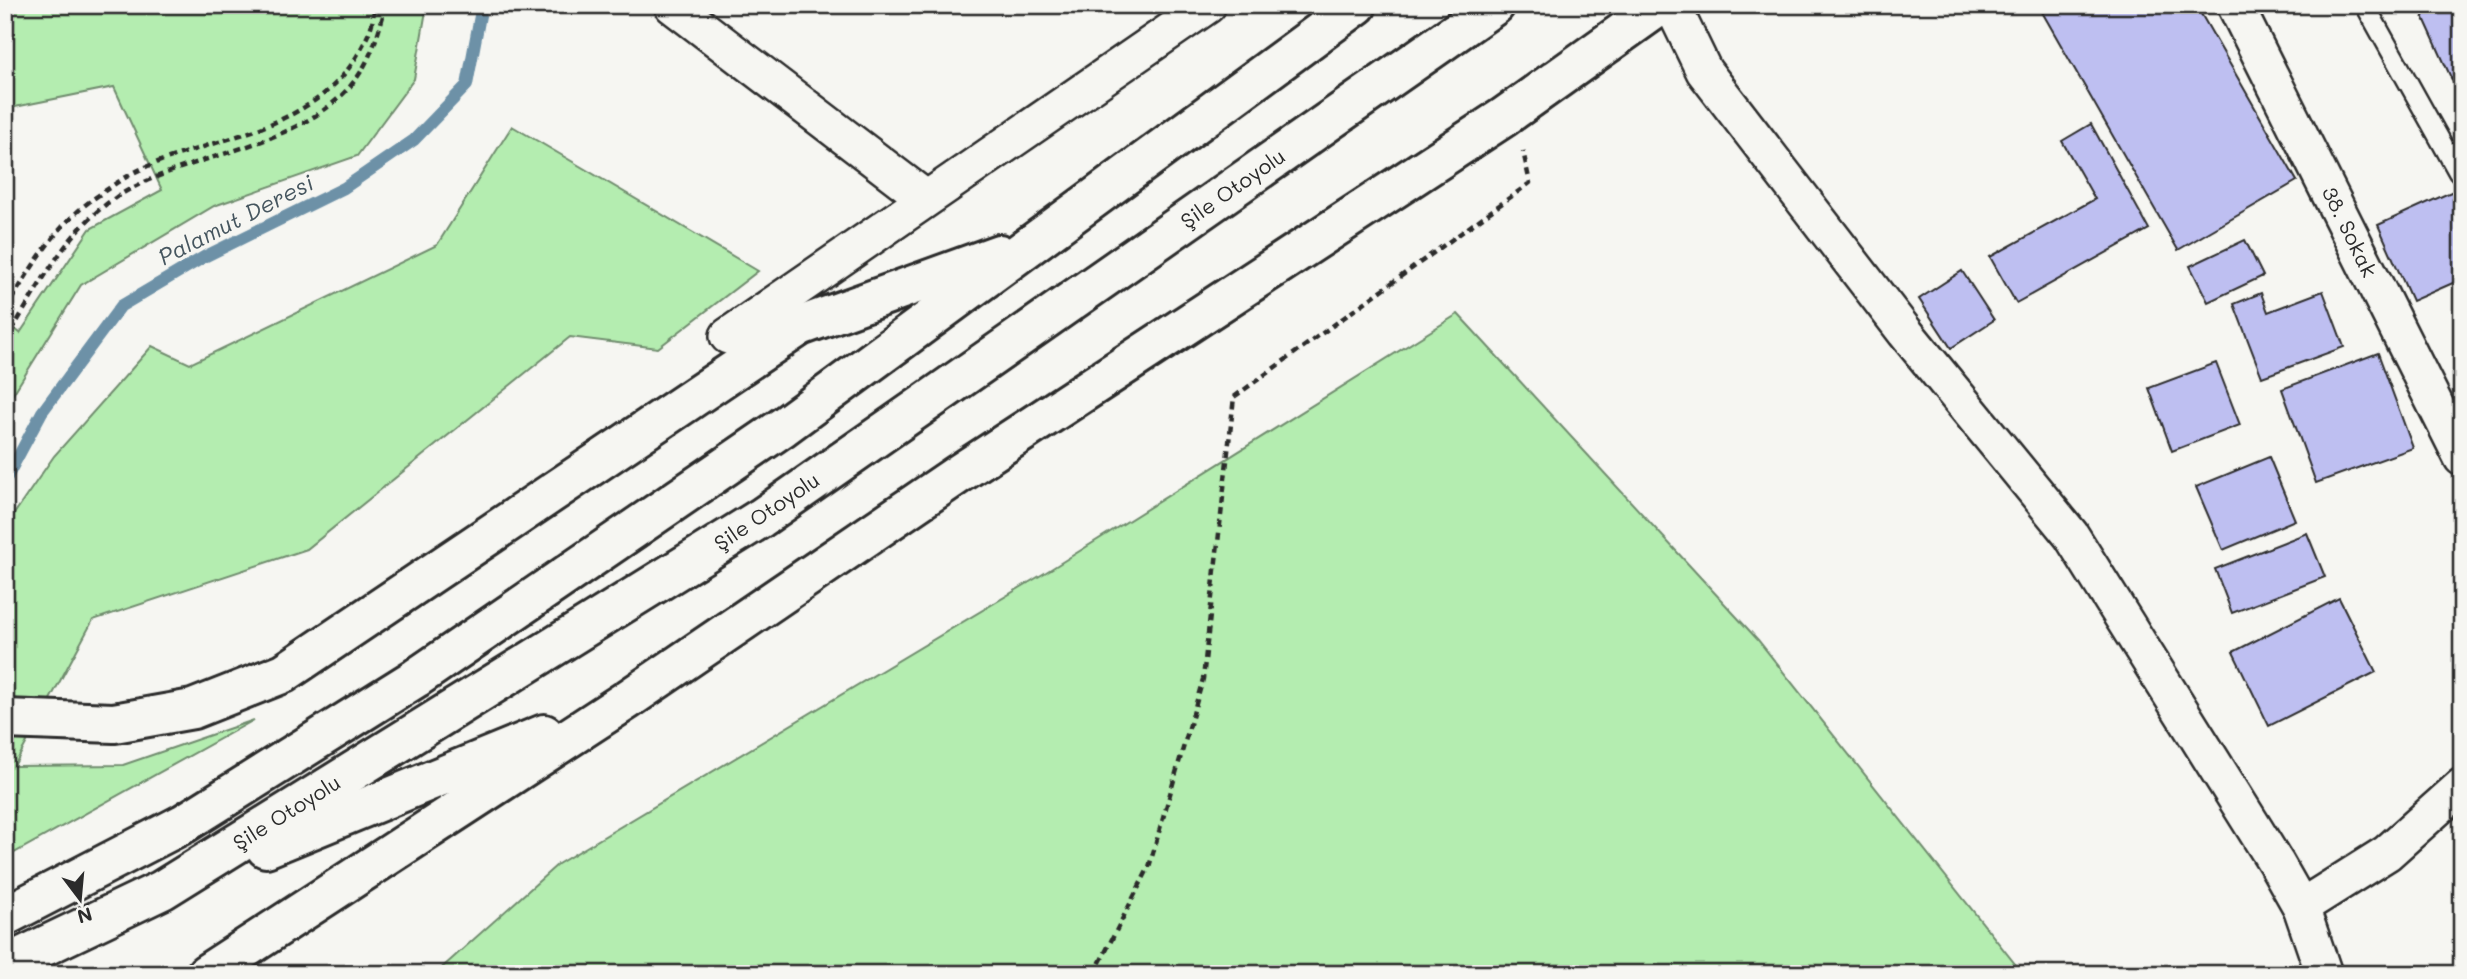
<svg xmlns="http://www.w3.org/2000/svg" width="2467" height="979" font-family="Mali,sans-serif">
	<rect width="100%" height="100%" fill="#f6f6f2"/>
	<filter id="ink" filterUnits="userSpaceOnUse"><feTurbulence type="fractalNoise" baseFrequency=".0143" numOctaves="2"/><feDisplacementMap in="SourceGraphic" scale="14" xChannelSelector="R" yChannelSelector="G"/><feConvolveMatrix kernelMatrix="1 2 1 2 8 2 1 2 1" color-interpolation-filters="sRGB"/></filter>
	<g filter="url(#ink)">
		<g fill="#b4edb0" stroke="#708c6e" stroke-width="2">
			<path d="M5,5H427L414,79L357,156L214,206L81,285L5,407V321L20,333L90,229L162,190L114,87L5,109Z"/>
			<path d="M512,126L758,271L658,348L570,337L307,549L93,620L14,766L123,765L254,720L5,858V527L54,456L152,346L190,364L437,245Z"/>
			<path d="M1458,314L1758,640L2023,974H435L558,864L1043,574Z"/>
		</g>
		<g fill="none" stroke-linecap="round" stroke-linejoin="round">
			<path stroke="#6d91a7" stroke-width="12" d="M5,481L42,412L121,306L204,257L344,188L414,140L467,85L482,5"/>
		</g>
		<g fill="#bebff1" stroke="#2b2b2b" stroke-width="2">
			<path d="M2038,5H2196L2297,181L2178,250Z"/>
			<path d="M2418,5H2462V102Z"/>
			<path d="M2091,124L2149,229L2016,303L1990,257L2095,199L2062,141Z"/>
			<path d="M2462,187V279L2412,301L2378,225Z"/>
			<path d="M2245,240L2263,276L2208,302L2190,266Z"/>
			<path d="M1962,271L1994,320L1951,348L1919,299Z"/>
			<path d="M2323,291L2344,347L2262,377L2234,304L2261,293L2268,312Z"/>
			<path d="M2378,353L2413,448L2316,483L2282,389Z"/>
			<path d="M2216,363L2240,425L2172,451L2149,388Z"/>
			<path d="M2269,457L2295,520L2223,550L2196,487Z"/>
			<path d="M2307,533L2325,577L2232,613L2215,569Z"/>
			<path d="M2339,598L2376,672L2269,726L2233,652Z"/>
		</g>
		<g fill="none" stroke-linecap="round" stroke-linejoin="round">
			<defs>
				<path id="lane" d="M2365,5L2458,172"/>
				<g id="street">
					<path d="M672,5L925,198"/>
					<path d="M1672,5L1704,71L1905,332L2071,535L2276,863L2301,907L2324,974"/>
					<path d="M2235,5L2462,458"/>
					<path d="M728,336L1208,5"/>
					<path d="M2301,907L2387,853L2462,786"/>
				</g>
				<g id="highway">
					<path d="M5,719L114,723L193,709L284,673L800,326L999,254"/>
					<path d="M266,848L544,734"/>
					<path d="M5,916L183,824L416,678L783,427L1357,5"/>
					<path d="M5,965L162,890L761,518L1495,5"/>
					<path d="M206,974L627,700L957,475L1504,117L1661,5"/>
				</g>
			</defs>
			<use href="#lane" stroke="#2b2b2b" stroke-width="23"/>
			<use href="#street" stroke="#2b2b2b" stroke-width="40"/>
			<use href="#highway" stroke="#2b2b2b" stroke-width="44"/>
			<g stroke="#2b2b2b" stroke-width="4.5" stroke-dasharray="7 5" stroke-linecap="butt">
				<path d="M5,310C30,271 51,231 89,202C106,190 128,174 148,166C220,136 316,128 358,54C368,36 374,26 374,5"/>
				<path d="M5,341C37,291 65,231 115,198C187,151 302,151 356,79C372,57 379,31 386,5"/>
				<path d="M1094,974L1149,867L1203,679L1234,397L1530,183L1523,151"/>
			</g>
			<use href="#lane" stroke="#f6f6f2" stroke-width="18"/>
			<use href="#street" stroke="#f6f6f2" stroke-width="35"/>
			<use href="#highway" stroke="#f6f6f2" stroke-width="38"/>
		</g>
	</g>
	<g text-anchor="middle" stroke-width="6" stroke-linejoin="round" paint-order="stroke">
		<g font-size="21" fill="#2b2b2b" stroke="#f6f6f2">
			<text transform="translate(1233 189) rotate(-35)" y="7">Şile Otoyolu</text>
			<text transform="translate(2349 232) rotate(64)" y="7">38. Sokak</text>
			<text transform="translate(767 512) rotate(-34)" y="7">Şile Otoyolu</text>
			<text transform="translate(287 813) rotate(-32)" y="7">Şile Otoyolu</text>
		</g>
		<g font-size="23" font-style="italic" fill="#46565f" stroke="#f6f6f2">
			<text transform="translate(236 220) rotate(-27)" y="8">Palamut Deresi</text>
		</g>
	</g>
	<rect width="2467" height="979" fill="none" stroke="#f6f6f2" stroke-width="28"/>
	<rect x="14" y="14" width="2439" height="951" fill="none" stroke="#2b2b2b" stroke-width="2.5" filter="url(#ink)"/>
	<g transform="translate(80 899) rotate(164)" stroke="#f6f6f2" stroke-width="5" paint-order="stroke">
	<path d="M0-5L12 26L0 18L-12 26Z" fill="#2b2b2b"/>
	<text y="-10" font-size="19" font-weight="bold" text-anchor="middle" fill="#2b2b2b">N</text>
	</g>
</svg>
